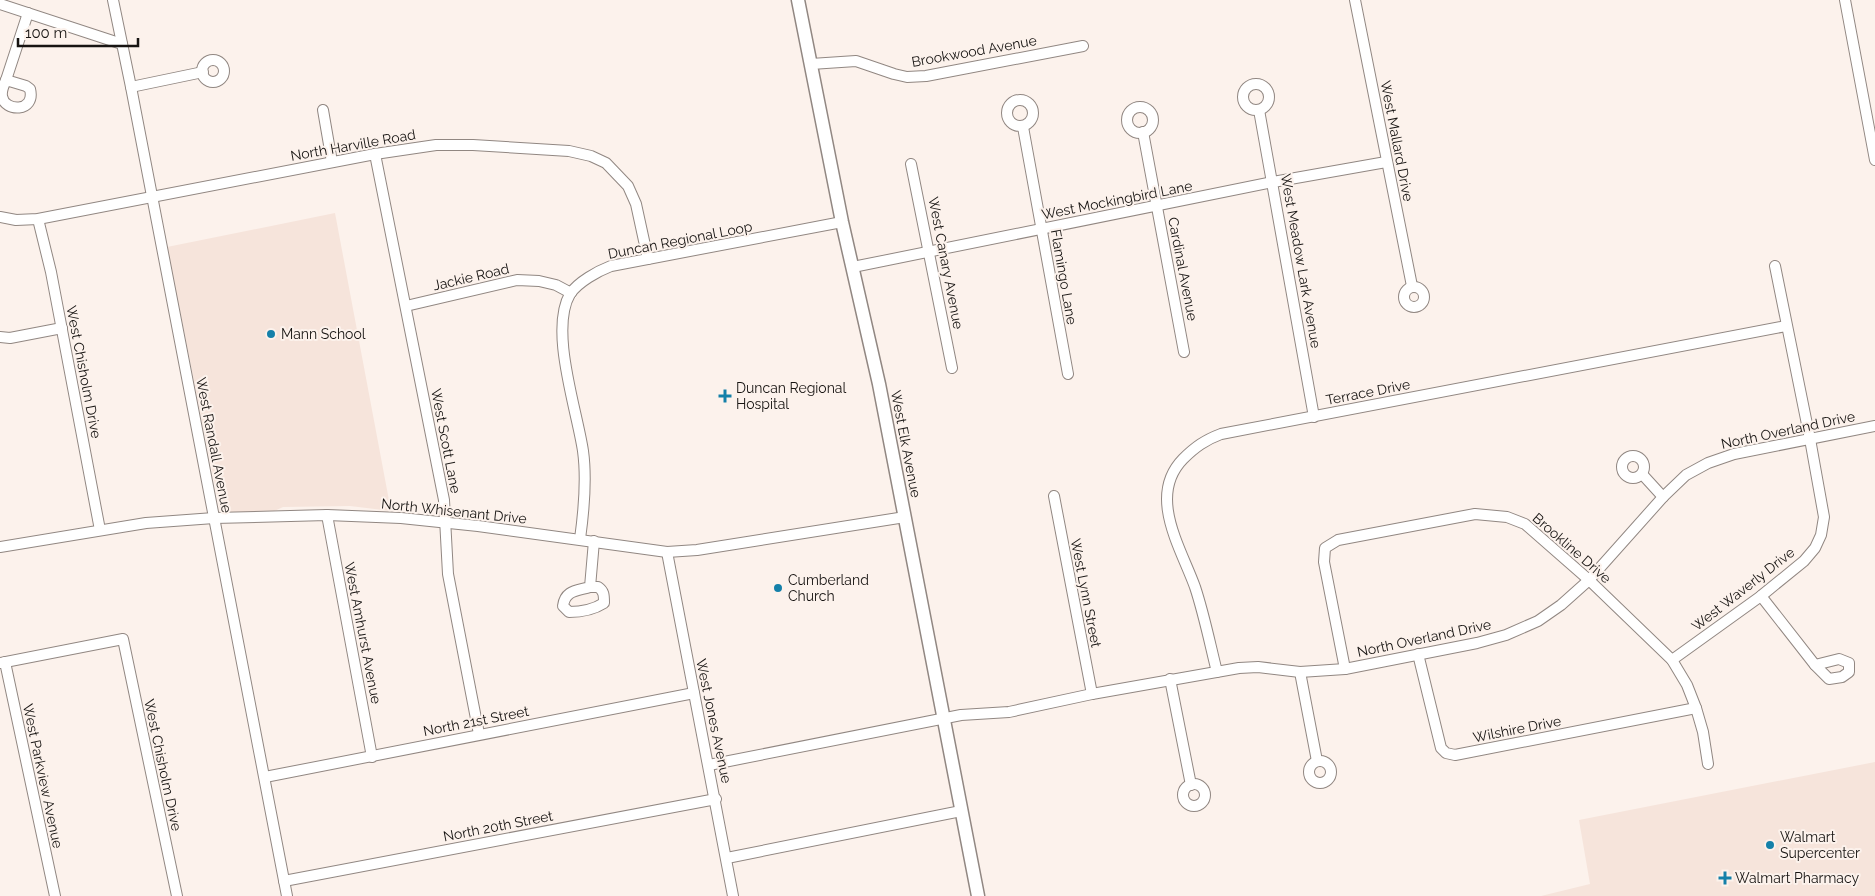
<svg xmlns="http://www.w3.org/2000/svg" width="1875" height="896" font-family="Raleway,sans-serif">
	<rect width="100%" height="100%" fill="#fcf2ec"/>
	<g fill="#f6e4db">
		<path d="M335,213L391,511L350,506L283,507L270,513H225L220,510L218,500L167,247Z"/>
		<path d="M1875,762V896H1541L1590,884L1579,820Z"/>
	</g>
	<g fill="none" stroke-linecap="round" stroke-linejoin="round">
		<defs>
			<g id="minor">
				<path d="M113,0L131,87L287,896"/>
				<path d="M1355,0L1412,286"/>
				<path d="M1845,0L1875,160"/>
				<path d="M0,4L122,44"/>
				<circle cx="213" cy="71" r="11"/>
				<path d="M811,64L856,61L894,74L907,77L926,76L1083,46"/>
				<path d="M6,80L26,86L30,89C36,113 4,112 2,96C1,90 4,85 6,80Z"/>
				<path d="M6,80L28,13"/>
				<circle cx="1256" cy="97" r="13"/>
				<path d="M131,87L203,72"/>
				<circle cx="1020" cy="113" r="13"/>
				<circle cx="1140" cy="120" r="13"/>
				<path d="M323,110L332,162"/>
				<path d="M1259,110L1314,417"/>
				<path d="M1023,127L1068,374"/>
				<path d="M1143,132L1184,352"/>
				<path d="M375,154L444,500L448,574L479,734"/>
				<path d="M911,164L952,368"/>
				<path d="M0,217L16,220L38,219L375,154L436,145H473L569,151L591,156L606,163L628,186L636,204L648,259"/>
				<path d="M38,219L51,272L100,530"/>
				<path d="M853,267L1273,182L1386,162"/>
				<circle cx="1414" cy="297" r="10"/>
				<path d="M406,306L517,280L539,281L556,285L571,293"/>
				<path d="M0,337L10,338L62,328"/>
				<circle cx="1633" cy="467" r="11"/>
				<path d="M1642,474L1663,497"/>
				<path d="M1054,496L1092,694"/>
				<path d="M327,515L372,757"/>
				<path d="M580,539C584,510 587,480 583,451C577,410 549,330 570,294C578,282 598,271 611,266L842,222"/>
				<path d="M0,547L146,523L214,518L327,515L401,518L478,526L667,552L697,550L905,517"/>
				<path d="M667,552L733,896"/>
				<path d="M590,587H598C604,591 604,595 604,603C593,610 582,612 569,612L563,606C565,590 577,591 590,587L594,541"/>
				<path d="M1761,596L1815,665"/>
				<path d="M1418,654L1441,748L1446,753L1455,755L1696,708"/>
				<path d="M1839,659L1849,663V672L1842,677L1829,679L1815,665Z"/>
				<path d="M1672,660L1761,596L1804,561L1815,548L1821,535L1824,517L1810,439L1775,266"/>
				<path d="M5,662L55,896"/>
				<path d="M0,663L123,639L177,896"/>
				<path d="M1345,669L1324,562L1325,548L1338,540L1475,514L1507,517L1525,524L1589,580L1672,660L1687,685L1696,708L1703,732L1708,764"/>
				<path d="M1217,672C1210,644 1204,614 1195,587C1181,548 1147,496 1183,459C1195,447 1205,440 1221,434L1786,326"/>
				<path d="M1300,672L1317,761"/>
				<path d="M1170,679L1191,785"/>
				<circle cx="1320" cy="772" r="11"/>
				<path d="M709,765L961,715L1009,712L1092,694L1239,668L1258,667L1300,672L1345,669L1477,643L1506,635L1538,621L1561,605L1589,580L1663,497L1686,475L1708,463L1734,454L1875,426"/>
				<path d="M265,777L694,693"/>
				<circle cx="1194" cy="795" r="11"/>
				<path d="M727,858L961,811"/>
				<path d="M284,881L716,799"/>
			</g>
			<path id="major" d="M798,0L842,222L879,384L978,896"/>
		</defs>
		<use href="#minor" stroke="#918782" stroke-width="12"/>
		<use href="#major" stroke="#918782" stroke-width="15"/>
		<use href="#minor" stroke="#fff" stroke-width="10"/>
		<use href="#major" stroke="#fff" stroke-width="12"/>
	</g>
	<g fill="#1480a9" stroke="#fcf2ec" stroke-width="2">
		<circle cx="271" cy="334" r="5"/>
		<path d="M722.5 388.5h5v5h5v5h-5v5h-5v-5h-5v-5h5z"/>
		<circle cx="778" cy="588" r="5"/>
		<circle cx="1770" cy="845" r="5"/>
		<path d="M1722.5 870.5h5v5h5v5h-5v5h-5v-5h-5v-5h5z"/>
	</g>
	<g text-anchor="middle" stroke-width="4" stroke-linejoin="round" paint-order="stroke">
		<g font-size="14" fill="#171412" stroke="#fcf2ec">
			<text transform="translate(974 51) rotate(-10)" y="5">Brookwood Avenue</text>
			<text transform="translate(1397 141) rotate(79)" y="5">West Mallard Drive</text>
			<text transform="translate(353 145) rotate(-10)" y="5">North Harville Road</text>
			<text transform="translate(1117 200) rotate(-11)" y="5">West Mockingbird Lane</text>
			<text transform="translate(680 240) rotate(-11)" y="5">Duncan Regional Loop</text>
			<text transform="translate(1301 261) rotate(80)" y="5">West Meadow Lark Avenue</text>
			<text transform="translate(946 263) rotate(79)" y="5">West Canary Avenue</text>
			<text transform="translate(1183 269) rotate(79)" y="5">Cardinal Avenue</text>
			<text transform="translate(471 277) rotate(-13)" y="5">Jackie Road</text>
			<text transform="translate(1064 277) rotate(80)" y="5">Flamingo Lane</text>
			<text transform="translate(84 372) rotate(79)" y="5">West Chisholm Drive</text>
			<text transform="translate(1368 392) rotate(-11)" y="5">Terrace Drive</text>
			<text transform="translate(1788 430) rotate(-12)" y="5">North Overland Drive</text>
			<text transform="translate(446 441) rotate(79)" y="5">West Scott Lane</text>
			<text transform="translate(906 444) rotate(79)" y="5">West Elk Avenue</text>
			<text transform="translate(214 445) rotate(79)" y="5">West Randall Avenue</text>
			<text transform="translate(454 511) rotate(6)" y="5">North Whisenant Drive</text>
			<text transform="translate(1572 548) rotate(41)" y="5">Brookline Drive</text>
			<text transform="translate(1743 589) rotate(-38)" y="5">West Waverly Drive</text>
			<text transform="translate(1086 593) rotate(79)" y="5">West Lynn Street</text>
			<text transform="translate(363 633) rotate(79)" y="5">West Amhurst Avenue</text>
			<text transform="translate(1424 638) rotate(-12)" y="5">North Overland Drive</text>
			<text transform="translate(476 721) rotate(-11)" y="5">North 21st Street</text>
			<text transform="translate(714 721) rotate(78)" y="5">West Jones Avenue</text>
			<text transform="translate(1517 729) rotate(-11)" y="5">Wilshire Drive</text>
			<text transform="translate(163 765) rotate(78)" y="5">West Chisholm Drive</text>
			<text transform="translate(43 776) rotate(78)" y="5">West Parkview Avenue</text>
			<text transform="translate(498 826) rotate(-11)" y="5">North 20th Street</text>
		</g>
		<g font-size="14" fill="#171412" stroke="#fcf2ec" text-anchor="start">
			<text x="281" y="339">Mann School</text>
			<text x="736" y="393">Duncan Regional<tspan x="736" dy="16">Hospital</tspan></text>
			<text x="788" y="585">Cumberland<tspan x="788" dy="16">Church</tspan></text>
			<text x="1780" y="842">Walmart<tspan x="1780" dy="16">Supercenter</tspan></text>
			<text x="1735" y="883">Walmart Pharmacy</text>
		</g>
	</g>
	<path d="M18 38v8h120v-8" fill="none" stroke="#171412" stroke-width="2.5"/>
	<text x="25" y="38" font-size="15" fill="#171412" stroke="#fcf2ec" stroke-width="4" paint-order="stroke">100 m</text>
</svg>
